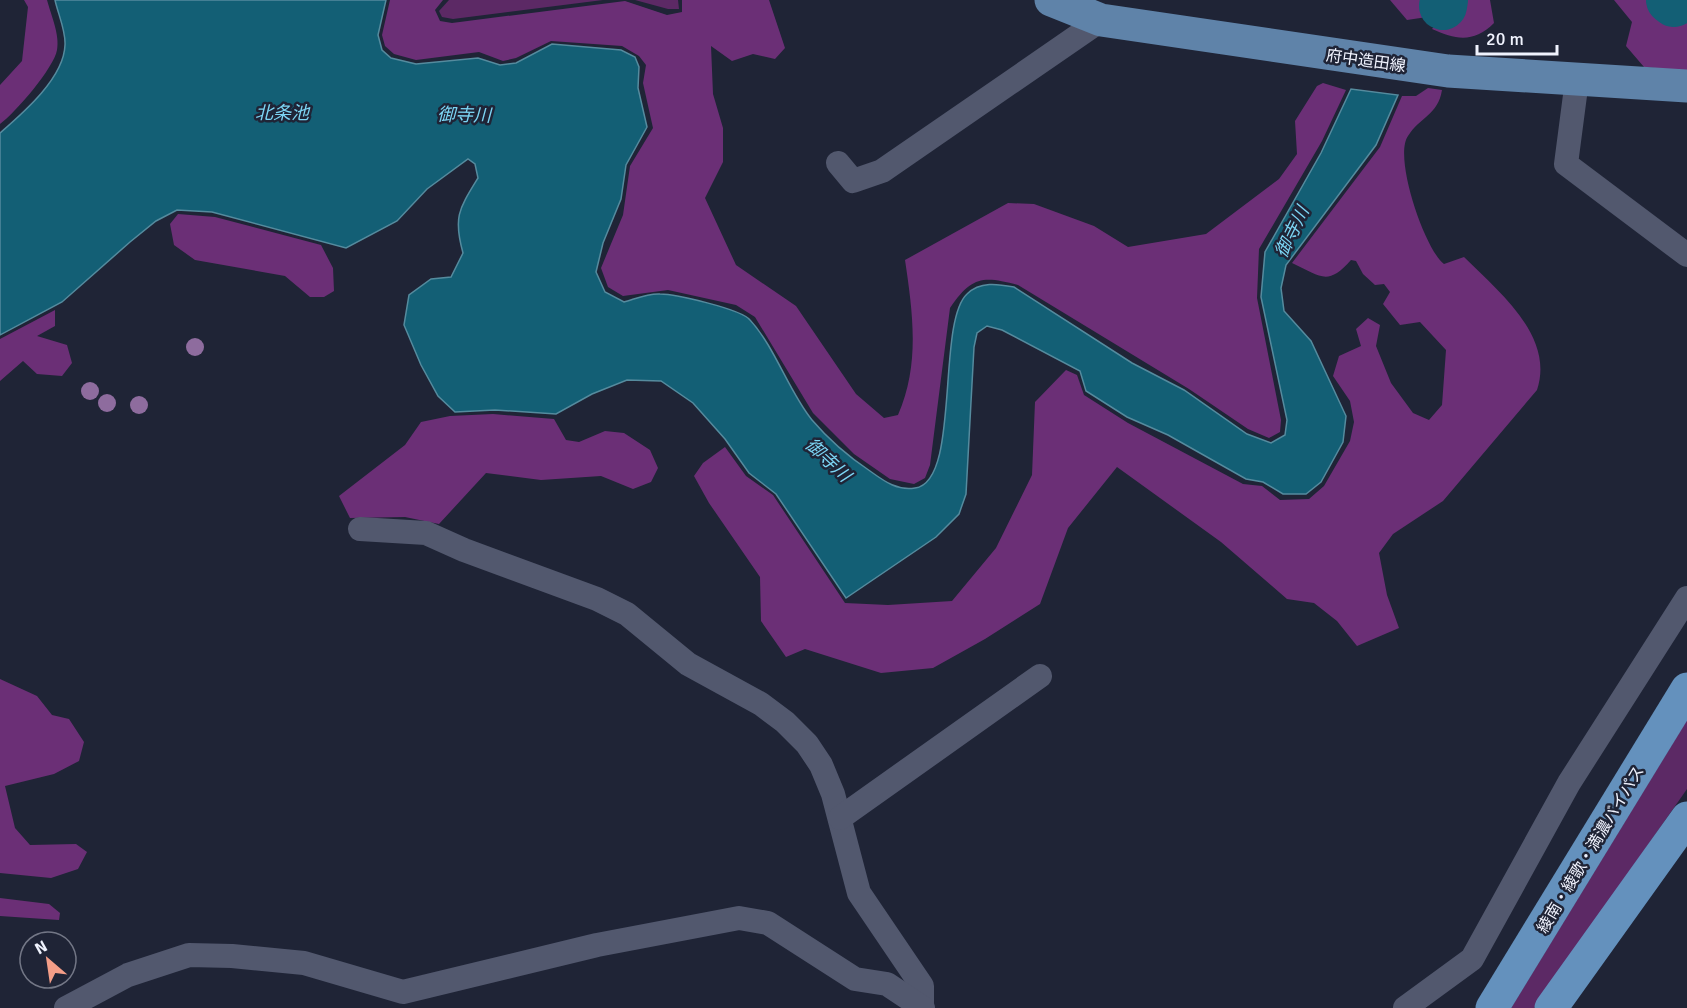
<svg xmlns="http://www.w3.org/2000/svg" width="1687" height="1008" font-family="Signika,'Noto Sans JP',sans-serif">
	<rect width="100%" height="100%" fill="#1f2436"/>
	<g fill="#5c2965">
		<path d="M449,0H603L453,19L442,17L439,11Z"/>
		<path d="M635,0H678L679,9H668Z"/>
		<path d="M1687,720V789L1534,1008H1511Z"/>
	</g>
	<g fill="#6b2f76">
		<path d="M24,0H47C51,15 60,35 57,50C54,68 15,113 0,124V85L22,61L28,7Z"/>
		<path d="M390,0H443L435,10L440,21L452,23L625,1L667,15L682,12V0H769L785,48L775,59L753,54L732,61L711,46L713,94L723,128V162L705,198L736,265L796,306L856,394L884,418L898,415C920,364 913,314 905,260L1008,203L1034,204L1094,226L1128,247L1206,234L1279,179L1297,154L1295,121L1317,86L1323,83L1346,90L1322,141L1259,249L1257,298L1281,420L1280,432L1269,438L1248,429L1189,389L1018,285C983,276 972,276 950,308L930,465L925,478L914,484L890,479L854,454L813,413L755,317L736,305L668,290L623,296L608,287L601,268L623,215L630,166L653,128L643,83L646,65L639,56L622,46L551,41L516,58L503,61L479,52L416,60L394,54L385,46L382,35Z"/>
		<path d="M1390,0H1439L1427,17L1407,20Z"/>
		<path d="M1450,0H1490L1494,23C1474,43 1456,40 1432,29L1449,8Z"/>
		<path d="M1614,0H1658L1674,10L1687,2V71L1644,67L1626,46L1632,22Z"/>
		<path d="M1428,88L1442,90C1438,115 1420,117 1408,136C1393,157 1425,250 1444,264L1464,257C1498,291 1555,336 1537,390L1443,501L1393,534L1379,553L1387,595L1399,628L1357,646L1337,621L1314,603L1287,599L1221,542L1117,467L1068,528L1040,604L985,639L933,668L881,673L805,649L786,657L761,621L760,577L709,503L694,476L703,463L725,447L746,476L773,495L845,603L888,605L952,601L996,548L1032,475L1035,402L1066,370L1077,375L1084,395L1128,423L1243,484L1262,486L1280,500L1309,499L1324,486L1350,441L1354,422L1350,401L1333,376L1339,356L1361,346L1356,329L1368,318L1380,325L1376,346L1391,383L1413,413L1429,420L1442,405L1446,350L1420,322L1400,325L1383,304L1390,292L1384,284L1375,285L1363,274L1356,261L1351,260C1327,287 1321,276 1292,263L1380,147L1402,96H1416Z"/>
		<path d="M178,214L215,217L321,245L333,268L334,291L324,297H310L285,276L195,260L174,245L170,224Z"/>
		<path d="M55,310V326L37,336L67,345L72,363L62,376L37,374L23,361L0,381V339Z"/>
		<path d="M493,414L554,419L566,440L579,442L605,431L624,433L650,450L658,468L651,482L633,489L601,476L541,480L486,473L439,524L405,517L350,518L339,496L405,445L421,422L450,416Z"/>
		<path d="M0,679L37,696L52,715L69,719L84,742L79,761L54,774L5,786L15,828L30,845L76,844L87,852L78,869L51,878L0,873Z"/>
		<path d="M0,898L49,904L60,913L59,920L0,916Z"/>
	</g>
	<path fill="#135f75" stroke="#558b9e" stroke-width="1.5" d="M55,0H386L378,35L382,50L391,58L416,64L478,58L500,65L516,63L552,44L621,50L635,57L639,67L638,88L647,127L626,165L621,199L603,243L596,272L605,292L624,302C635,299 649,293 660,294C675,294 741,309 750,320C775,347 789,392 812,420C829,440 849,457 870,471C884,481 897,491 915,488C961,482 936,323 967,294C980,281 998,284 1014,287L1132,363L1184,390L1247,434L1271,443L1285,435L1287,420L1261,297L1265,252L1321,153L1351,89L1398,95L1376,145L1286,265L1281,288L1284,311L1311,341L1346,416L1343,442L1321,482L1306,494H1283L1263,482L1246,479L1168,435L1127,417L1086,391L1080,371L1002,330L987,326L977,333L974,347L966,494L959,514L936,537L846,598L776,494L749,473L725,439L693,403L661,381L627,380L592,394L556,414L495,410L455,412L438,396L421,365L404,325L409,295L431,279L451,277L463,253C453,217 459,209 478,178L475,164L468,159L427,189L397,221L346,248L212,212L177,210L156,221L130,242L62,302L0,335V133C23,113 64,78 65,45C66,31 58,14 55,0Z"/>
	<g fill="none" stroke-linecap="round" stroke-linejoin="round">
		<g stroke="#135f75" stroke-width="48">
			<path d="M1670,0L1674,3L1679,0"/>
			<path d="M1443,6L1444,0"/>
		</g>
		<g stroke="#52586e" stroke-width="24">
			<path d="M1577,80L1566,164L1687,255"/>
			<path d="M838,163L853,181L882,171L1101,20"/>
			<path d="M360,529L426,533L464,550L597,599L627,614L688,664L761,704L785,722L807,744L821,765L833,794L859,893L922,986V1008"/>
			<path d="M840,818L1040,676"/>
			<path d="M66,1008L128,975L189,955L232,956L304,963L403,992L597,945L739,918L768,923L855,979L887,984L923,1008"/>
			<path d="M1405,1008L1472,959L1569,783L1687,598"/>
		</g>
		<path stroke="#5f83a9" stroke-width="33" d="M1051,0L1101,20L1448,71L1687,86"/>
		<g stroke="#6491bd" stroke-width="33">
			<path d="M1492,1008L1687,689"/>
			<path d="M1551,1008L1687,818"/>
		</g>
	</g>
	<g fill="#8e6c9e">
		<circle cx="195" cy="347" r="9"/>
		<circle cx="90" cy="391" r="9"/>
		<circle cx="107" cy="403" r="9"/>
		<circle cx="139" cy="405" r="9"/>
	</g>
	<g text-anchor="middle" stroke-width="5" stroke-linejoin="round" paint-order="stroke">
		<g font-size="16" fill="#f0f3fe" stroke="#1f2436">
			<text transform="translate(1366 60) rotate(8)" y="6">府中造田線</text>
			<text transform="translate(1590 849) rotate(-59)" y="6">綾南・綾歌・満濃バイパス</text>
		</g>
		<g font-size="18" font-style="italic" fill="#7cd5f4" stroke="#1f2436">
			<text x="282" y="119">北条池</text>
			<text transform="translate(464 115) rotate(1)" y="6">御寺川</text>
			<text transform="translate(1292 232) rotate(-64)" y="6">御寺川</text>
			<text transform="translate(828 460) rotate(43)" y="6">御寺川</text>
		</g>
	</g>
	<g transform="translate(48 960) rotate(331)"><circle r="28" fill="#1f2436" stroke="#737786" stroke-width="1.5"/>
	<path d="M0-4.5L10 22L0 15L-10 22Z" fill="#f49e88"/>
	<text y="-9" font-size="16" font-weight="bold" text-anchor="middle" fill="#f0f3fe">N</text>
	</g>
	<path d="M1477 45v9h80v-9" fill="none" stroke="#f0f3fe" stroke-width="3"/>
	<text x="1486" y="45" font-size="18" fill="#f0f3fe" stroke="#1f2436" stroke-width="4.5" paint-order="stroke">20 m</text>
</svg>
